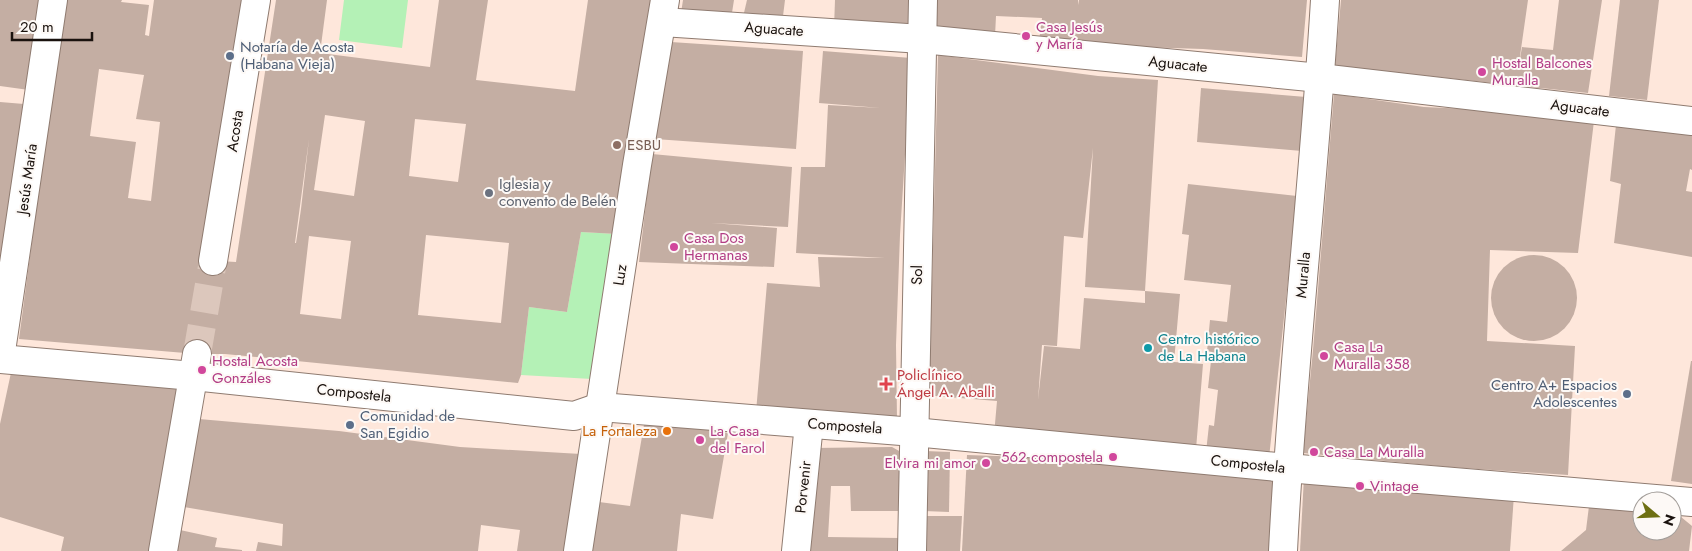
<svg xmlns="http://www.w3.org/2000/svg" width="1692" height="551" font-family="Jost,sans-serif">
	<rect width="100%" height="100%" fill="#fee7db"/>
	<g fill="#b4f1b6">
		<path d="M344,0H408L402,48L339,40Z"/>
		<path d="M581,232L617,234L592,379L521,375L529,307L567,312Z"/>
	</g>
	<g fill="#c4aea3" fill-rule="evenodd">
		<path d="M0,0H40L29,90L0,86Z"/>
		<path d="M64,0H122L121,2L149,5L145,35L149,36L154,0H243L230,88L215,163L202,260L236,262L276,0H327L320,53L430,67L439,0H488L476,80L575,91L588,0H652L617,234L581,232L567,312L529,307L521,375L518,383L225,354H197L19,339ZM99,69L144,75L136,119L160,122L151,201L128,198L136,142L90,136ZM325,115L365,121L354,196L314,190ZM415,119L466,124L458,182L409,176ZM309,139L301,209L296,243H295ZM426,235L509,243L501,323L418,315ZM309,236L351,241L341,319L300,314Z"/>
		<path d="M683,0H734L731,19L681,13Z"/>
		<path d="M747,0H785L782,24L743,17Z"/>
		<path d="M835,0H911L910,31L834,28Z"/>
		<path d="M934,0H1078L1079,5V0H1307L1302,57L1203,49L1077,45L1039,41L1042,18L996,16L995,36L933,33Z"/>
		<path d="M1341,0H1528L1518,70L1522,47L1553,50L1559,0H1602L1588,93L1335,66Z"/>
		<path d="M1620,0H1659L1647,100L1609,96Z"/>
		<path d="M671,42L803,51L796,149L655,139Z"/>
		<path d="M823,51L911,58L900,235L896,345L897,419L756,412L767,283L820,287L818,257L885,258L796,253L801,167H825L828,105L881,108L819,103Z"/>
		<path d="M938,55L1098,76L1158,80L1145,291L1085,287L1093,148L1083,238L1064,236L1057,346L1042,345L1038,400L1044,346L1080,349L1084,298L1145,303V291L1180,294L1174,362L1203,364L1196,449L994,435L997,401L923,395L932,285Z"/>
		<path d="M1201,88L1306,97L1302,151L1197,142Z"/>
		<path d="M1334,94L1424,107L1467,109L1594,121L1578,253L1490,250L1487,341L1575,346L1568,475L1448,467L1303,453L1313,350Z"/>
		<path d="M0,102L24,104L1,260H0Z"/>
		<path d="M1616,125L1692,134V170L1690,169L1686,191L1692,192V257L1614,243L1621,184L1610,181Z"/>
		<path d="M652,154L792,167L788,227L711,223L777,228L774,267L639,262Z"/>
		<path d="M1188,184L1297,196L1269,458L1206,452L1209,425L1214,426L1218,390L1208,388L1212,352L1207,351L1210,320L1227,322L1231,285L1184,280L1189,235L1182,234Z"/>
		<circle cx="1534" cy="298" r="43"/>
		<path d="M1691,361H1692V484L1671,481Z"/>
		<path d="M12,368L179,388L149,551H61L64,537L0,517V424Z"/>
		<path d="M199,419L339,431L460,447L581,454L568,551H517L520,530L481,525L478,551H256L258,542L282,546L283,524L184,507Z"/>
		<path d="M645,419L728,433L713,519L681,514L677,551H591L599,502L630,506Z"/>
		<path d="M892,447L901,452L900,511H851L850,486H831L828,537L900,538V551H806L813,448Z"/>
		<path d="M925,451L950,452L949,512L924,511Z"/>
		<path d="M967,455L1053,458L1269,475L1278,486L1273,551H962Z"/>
		<path d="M1304,477L1514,495L1510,551H1300Z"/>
		<path d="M1589,506L1642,508V531H1672V512H1675L1692,526L1689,551H1561L1586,530Z"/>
		<path d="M924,516H962L960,551H923Z"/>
		<path d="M180,530L217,538L215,547L242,550V551H177Z"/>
	</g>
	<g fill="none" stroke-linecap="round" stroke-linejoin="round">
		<path stroke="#dcc7bc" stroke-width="28" stroke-dasharray="28 14" stroke-linecap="butt" d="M197,354L213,261"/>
		<defs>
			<g id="minor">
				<path d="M662,22L922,39L1320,78L1692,121"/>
				<path d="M213,261L256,0"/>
				<path d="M0,358L53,0"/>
				<path d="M0,359L193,376L574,416L600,407L914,432L1287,468L1692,502"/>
				<path d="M163,551L197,354"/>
				<path d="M578,551L637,165L665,0"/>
				<path d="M796,551L809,424"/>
				<path d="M912,551L923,0"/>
				<path d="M1283,551C1292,367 1314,184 1325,0"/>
			</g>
		</defs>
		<use href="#minor" stroke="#8f7b70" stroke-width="30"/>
		<use href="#minor" stroke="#fff" stroke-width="28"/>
	</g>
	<g fill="#d1479c" stroke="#fdf9f6" stroke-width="2">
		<circle cx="1026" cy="36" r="5"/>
		<circle cx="1482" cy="72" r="5"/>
		<circle cx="674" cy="247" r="5"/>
		<circle cx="1324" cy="356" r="5"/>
		<circle cx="202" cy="370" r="5"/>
		<circle cx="700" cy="440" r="5"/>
		<circle cx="1314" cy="452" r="5"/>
		<circle cx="1113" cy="457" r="5"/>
		<circle cx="986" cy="463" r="5"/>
		<circle cx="1360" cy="486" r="5"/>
	</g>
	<g fill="#5c6f8a" stroke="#fdf9f6" stroke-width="2">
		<circle cx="230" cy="56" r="5"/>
		<circle cx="1627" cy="394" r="5"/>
		<circle cx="350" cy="425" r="5"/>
	</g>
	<circle fill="#8d6e63" stroke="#fdf9f6" stroke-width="2" cx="617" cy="145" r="5"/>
	<circle fill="#6b7280" stroke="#fdf9f6" stroke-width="2" cx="489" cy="193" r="5"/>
	<circle fill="#0f9aa8" stroke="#fdf9f6" stroke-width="2" cx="1148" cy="348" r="5"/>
	<path fill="#e0444e" stroke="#fdf9f6" stroke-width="2" d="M883.5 376.5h5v5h5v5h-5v5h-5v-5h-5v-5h5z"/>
	<circle fill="#e8710a" stroke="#fdf9f6" stroke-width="2" cx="667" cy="431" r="5"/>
	<g text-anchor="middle" stroke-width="4" stroke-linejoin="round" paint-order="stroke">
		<g font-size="15" fill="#b23c85" stroke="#fdf9f6" text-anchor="start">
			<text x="1036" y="32">Casa Jesús<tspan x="1036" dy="17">y María</tspan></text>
			<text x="1492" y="68">Hostal Balcones<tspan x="1492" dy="17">Muralla</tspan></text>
			<text x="684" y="243">Casa Dos<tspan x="684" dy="17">Hermanas</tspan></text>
			<text x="1334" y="352">Casa La<tspan x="1334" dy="17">Muralla 358</tspan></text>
			<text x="212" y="366">Hostal Acosta<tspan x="212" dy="17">Gonzáles</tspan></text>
			<text x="710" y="436">La Casa<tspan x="710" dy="17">del Farol</tspan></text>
			<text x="1324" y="457">Casa La Muralla</text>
			<text x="1103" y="462" text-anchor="end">562 compostela</text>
			<text x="976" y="468" text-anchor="end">Elvira mi amor</text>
			<text x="1370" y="491">Vintage</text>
		</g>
		<g font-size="15" fill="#1a120e" stroke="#fdf9f6">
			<text transform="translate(774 29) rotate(4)" y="5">Aguacate</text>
			<text transform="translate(1178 64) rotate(6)" y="5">Aguacate</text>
			<text transform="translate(1580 108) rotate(7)" y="5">Aguacate</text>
			<text transform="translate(235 131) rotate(-81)" y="5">Acosta</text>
			<text transform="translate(27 179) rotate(-82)" y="5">Jesús María</text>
			<text transform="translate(620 275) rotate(-81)" y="5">Luz</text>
			<text transform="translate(917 275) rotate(-89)" y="5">Sol</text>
			<text transform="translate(1303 275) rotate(-85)" y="5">Muralla</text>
			<text transform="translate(354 393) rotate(6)" y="5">Compostela</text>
			<text transform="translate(845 426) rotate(4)" y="5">Compostela</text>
			<text transform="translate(1248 464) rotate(6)" y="5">Compostela</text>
			<text transform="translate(803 487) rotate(-84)" y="5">Porvenir</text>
		</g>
		<g font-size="15" fill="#4e5e75" stroke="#fdf9f6" text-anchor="start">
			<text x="240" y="52">Notaría de Acosta<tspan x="240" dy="17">(Habana Vieja)</tspan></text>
			<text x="1617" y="390" text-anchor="end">Centro A+ Espacios<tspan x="1617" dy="17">Adolescentes</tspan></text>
			<text x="360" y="421">Comunidad de<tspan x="360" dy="17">San Egidio</tspan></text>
		</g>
		<g font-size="15" fill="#785e54" stroke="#fdf9f6" text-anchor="start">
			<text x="627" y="150">ESBU</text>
		</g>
		<g font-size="15" fill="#5b616d" stroke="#fdf9f6" text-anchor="start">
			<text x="499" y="189">Iglesia y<tspan x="499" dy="17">convento de Belén</tspan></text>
		</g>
		<g font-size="15" fill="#0d838f" stroke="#fdf9f6" text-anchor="start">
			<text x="1158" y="344">Centro histórico<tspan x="1158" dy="17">de La Habana</tspan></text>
		</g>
		<g font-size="15" fill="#be3a42" stroke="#fdf9f6" text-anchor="start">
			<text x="897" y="380">Policlínico<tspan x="897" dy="17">Ángel A. Aballi</tspan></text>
		</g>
		<g font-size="15" fill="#c56008" stroke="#fdf9f6" text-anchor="end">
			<text x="657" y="436">La Fortaleza</text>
		</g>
	</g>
	<g transform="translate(1657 516) rotate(109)"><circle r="24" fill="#fdf9f6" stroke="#a29d99"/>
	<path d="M0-4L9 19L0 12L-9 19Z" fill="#6e7013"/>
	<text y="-8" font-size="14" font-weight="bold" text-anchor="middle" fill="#1a120e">N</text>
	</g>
	<path d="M12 32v8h80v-8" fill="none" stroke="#1a120e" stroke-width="2.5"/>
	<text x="20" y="32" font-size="15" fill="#1a120e" stroke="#fdf9f6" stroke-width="4" paint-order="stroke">20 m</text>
</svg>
